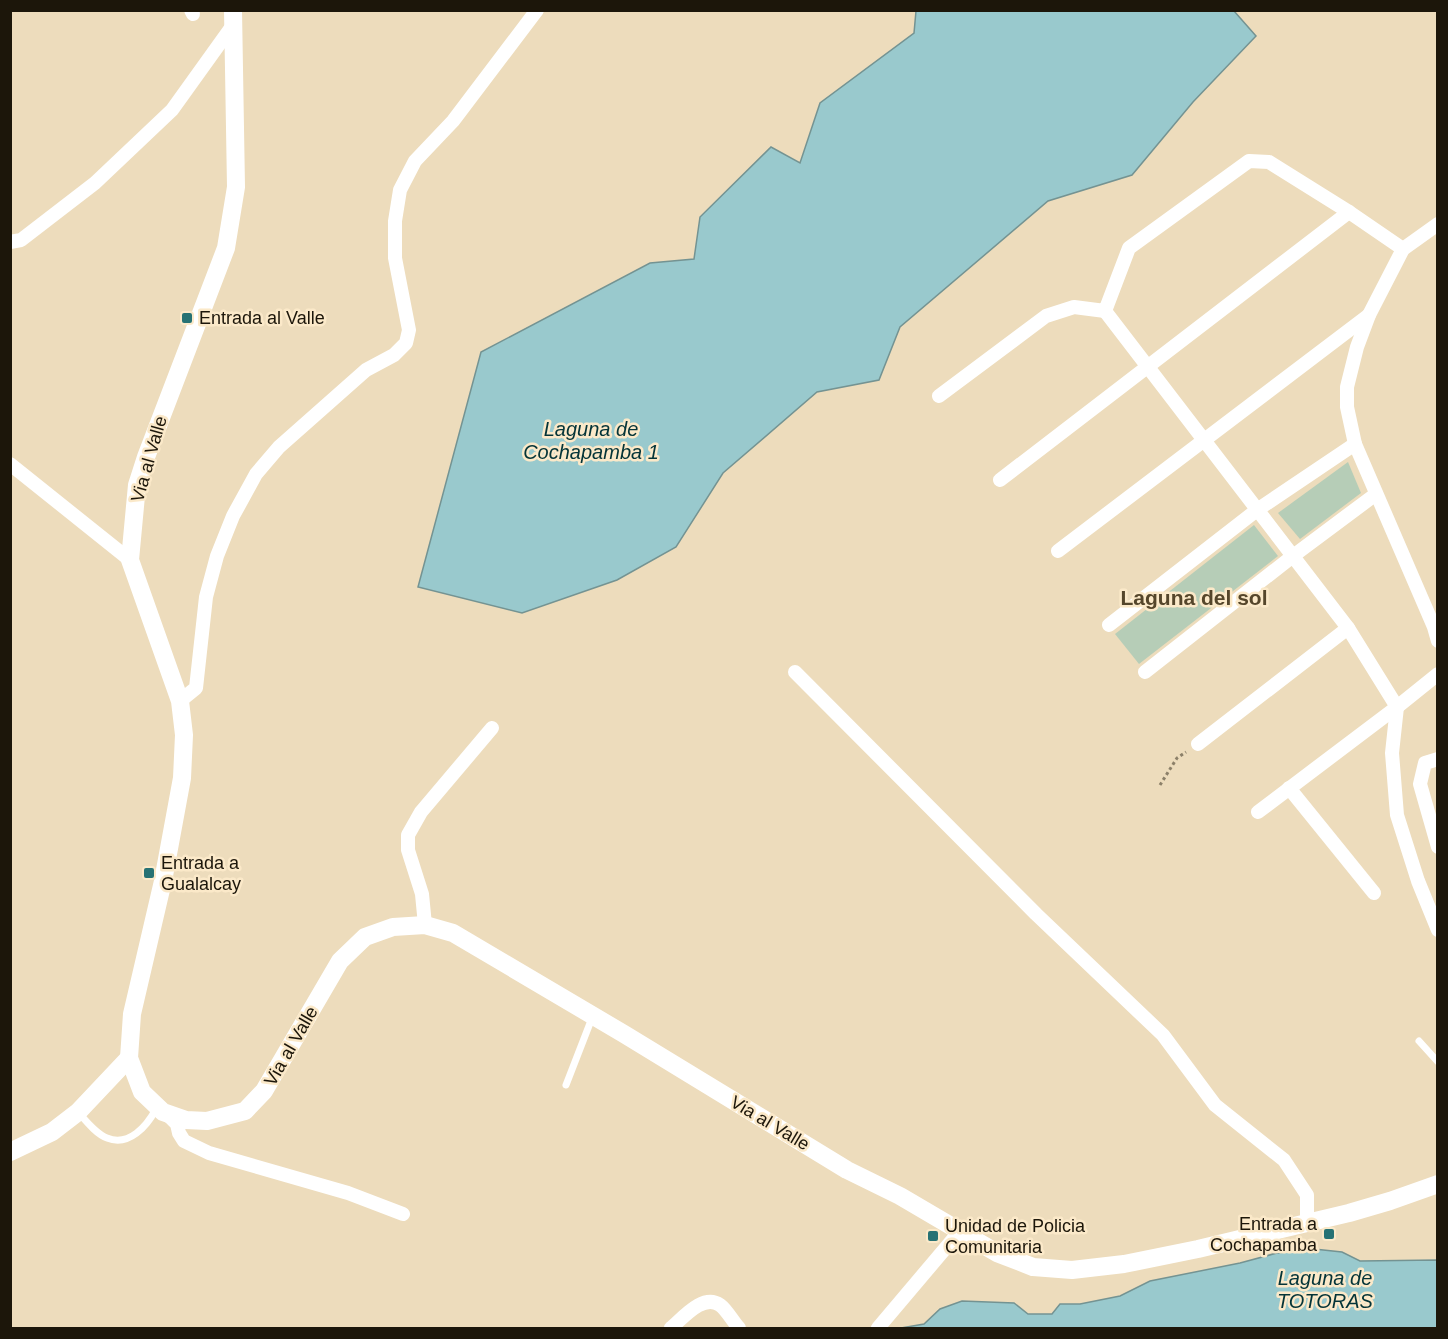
<svg xmlns="http://www.w3.org/2000/svg" width="1448" height="1339" font-family="Arial,sans-serif">
	<rect width="100%" height="100%" fill="#eddcbc"/>
	<g fill="#b6cdb7">
		<path d="M1348,462L1361,493L1300,539L1278,513Z"/>
		<path d="M1254,525L1278,556L1139,664L1115,634Z"/>
	</g>
	<g fill="#99c9cd" stroke="#749392" stroke-width="1.5">
		<path d="M916,11H1234L1256,36L1193,102L1132,175L1048,201L900,327L879,380L817,392L723,473L676,547L617,580L522,613L418,587L481,352L650,263L694,259L700,217L771,147L800,163L820,103L914,33Z"/>
		<path d="M1314,1249L1342,1252L1360,1261L1437,1260V1328H901L924,1324L940,1309L962,1301L1014,1303L1028,1314H1052L1060,1304H1080L1120,1296L1150,1281L1240,1263L1277,1253Z"/>
	</g>
	<g fill="none" stroke-linecap="round" stroke-linejoin="round">
		<path stroke="#8c8069" stroke-width="3" stroke-dasharray="3 3" stroke-linecap="butt" d="M1160,785L1177,758L1186,752"/>
		<g stroke="#fff" stroke-width="7">
			<path d="M1419,1041L1438,1062"/>
			<path d="M566,1085L592,1018"/>
			<path d="M78,1112C86,1121 96,1134 107,1138C129,1147 147,1126 156,1109"/>
		</g>
		<g stroke="#fff" stroke-width="14">
			<path d="M191,10L193,14"/>
			<path d="M1438,224L1403,249L1369,315L1357,347L1347,387V407L1355,444L1434,627L1438,641"/>
			<path d="M10,242L21,240L95,183L172,110L233,25"/>
			<path d="M1105,311L1348,628L1397,707L1392,753L1397,815L1418,881L1438,930"/>
			<path d="M939,396L1046,316L1074,307L1105,311L1129,248L1249,161L1269,162L1349,212L1403,249"/>
			<path d="M10,464L130,560"/>
			<path d="M1000,480L1349,212"/>
			<path d="M1058,551L1369,315"/>
			<path d="M1109,625L1257,510L1355,444"/>
			<path d="M795,672L1036,914L1163,1035L1215,1105L1284,1160L1307,1195V1223"/>
			<path d="M1145,672L1293,556L1376,494"/>
			<path d="M180,701L196,688L206,597L217,556L233,516L256,474L279,447L366,370L394,355L406,343L409,330L395,258V221L400,190L415,161L453,121L537,10"/>
			<path d="M1198,744L1348,628"/>
			<path d="M1438,759L1425,763L1420,784L1438,847"/>
			<path d="M1289,788L1374,893"/>
			<path d="M1258,812L1397,707L1438,674"/>
			<path d="M425,925L422,894L408,850V835L421,812L492,728"/>
			<path d="M167,1114L177,1124L179,1133L184,1141L209,1153L348,1193L403,1214"/>
			<path d="M671,1328C683,1318 703,1293 720,1305C727,1310 733,1322 739,1328"/>
			<path d="M878,1328L960,1231"/>
		</g>
		<g stroke="#fff" stroke-width="18">
			<path d="M233,10L236,187L226,248L146,457L137,485L130,560L180,701L184,735L182,778L163,881L132,1014L129,1058L142,1092L163,1112L186,1120L207,1121L245,1111L264,1091L340,961L365,937L393,927L425,925L453,933L624,1034L847,1170L900,1196L997,1253L1033,1267L1072,1270L1124,1264L1198,1249L1349,1213L1390,1201L1438,1184"/>
			<path d="M10,1152L52,1132L78,1112L129,1058"/>
		</g>
	</g>
	<g fill="#277274" stroke="#fbe9c9" stroke-width="2">
		<rect x="181" y="312" width="12" height="12" rx="3"/>
		<rect x="143" y="867" width="12" height="12" rx="3"/>
		<rect x="1323" y="1228" width="12" height="12" rx="3"/>
		<rect x="927" y="1230" width="12" height="12" rx="3"/>
	</g>
	<g text-anchor="middle" stroke-width="5" stroke-linejoin="round" paint-order="stroke">
		<g font-size="18" fill="#1c160a" stroke="#fbe9c9" text-anchor="start">
			<text x="199" y="324">Entrada al Valle</text>
			<text x="161" y="869">Entrada a<tspan x="161" dy="21">Gualalcay</tspan></text>
			<text x="1317" y="1230" text-anchor="end">Entrada a<tspan x="1317" dy="21">Cochapamba</tspan></text>
			<text x="945" y="1232">Unidad de Policia<tspan x="945" dy="21">Comunitaria</tspan></text>
		</g>
		<g font-size="18" fill="#1c160a" stroke="#fbe9c9">
			<text transform="translate(149 459) rotate(-74)" y="6">Via al Valle</text>
			<text transform="translate(291 1046) rotate(-60)" y="6">Via al Valle</text>
			<text transform="translate(770 1123) rotate(31)" y="6">Via al Valle</text>
		</g>
		<g font-size="20" font-style="italic" fill="#043438" stroke="#fbe9c9">
			<text x="591" y="436">Laguna de<tspan x="591" dy="23">Cochapamba 1</tspan></text>
			<text x="1325" y="1285">Laguna de<tspan x="1325" dy="23">TOTORAS</tspan></text>
		</g>
		<g font-size="21" font-weight="bold" fill="#55462b" stroke="#fbe9c9">
			<text x="1194" y="605">Laguna del sol</text>
		</g>
	</g>
	<rect width="1448" height="1339" fill="none" stroke="#1c160a" stroke-width="24"/>
</svg>
